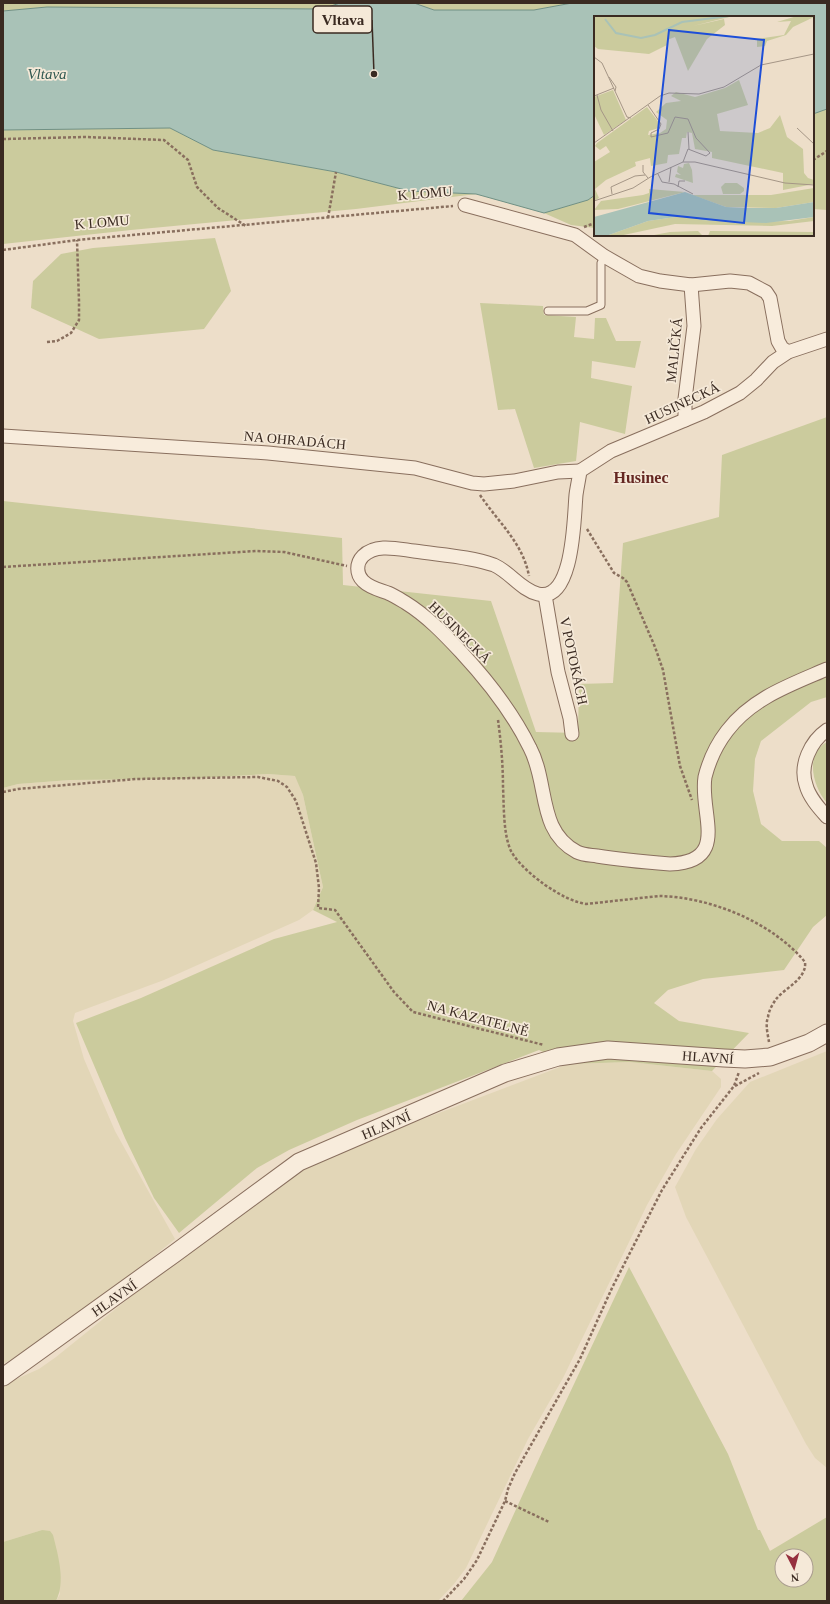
<svg xmlns="http://www.w3.org/2000/svg" width="830" height="1604" font-family="Georgia,serif">
	<rect width="100%" height="100%" fill="#eddec9"/>
	<g fill="#e2d6b7">
		<path d="M268,774L296,776L303,795L323,887L313,910L299,920L164,980L75,1013L73,1021L84,1059L115,1131L175,1239L116,1287L27,1351L3,1364V788L18,784L70,780L183,779Z"/>
		<path d="M827,1051V1468L815,1458L806,1444L686,1217L675,1187L696,1149L717,1119L750,1082Z"/>
		<path d="M630,1062L712,1071L721,1079V1087L676,1154L647,1205L563,1378L528,1439L466,1568L454,1584L438,1601H56L60,1594L42,1530L3,1542V1385L39,1369L56,1357L149,1282L284,1181L308,1168L394,1130L568,1064Z"/>
	</g>
	<g fill="#cbcb9d" fill-rule="evenodd">
		<path d="M3,3H340L322,9L47,7L3,11Z"/>
		<path d="M414,3H572L534,10H434Z"/>
		<path d="M827,109V210L813,209V114Z"/>
		<path d="M170,128L213,150L336,172L409,191L476,194L356,209L131,230L3,244V130Z"/>
		<path d="M595,195V228L571,225L544,213L588,200Z"/>
		<path d="M215,238L231,291L204,329L99,339L31,308L33,281L61,254L93,248Z"/>
		<path d="M480,303L543,306L544,315L576,317L574,337L594,339L595,318H606L616,341H641L635,368L592,361L591,378L632,386L625,434L580,422L576,461L534,468L515,409L498,410Z"/>
		<path d="M827,417V697L811,702L761,741L755,759L753,791L761,824L782,841H819L827,848V915L813,927L784,970L703,979L668,990L654,1003L679,1021L749,1033L712,1071L630,1062L568,1064L539,1050L357,1120L289,1150L257,1168L179,1233L154,1198L125,1138L76,1023L141,998L274,939L337,922L313,910L323,887L303,795L295,776L268,774L183,779L70,780L18,784L3,788V501L342,538L343,585L491,601L536,732L578,733L579,684L613,683L623,543L719,517L722,455Z"/>
		<path d="M827,742V803C813,787 804,754 827,742Z"/>
		<path d="M629,1267L728,1454L758,1530H760L770,1551L827,1517V1601H461L492,1562L543,1450ZM782,1556H806V1580H782Z"/>
		<path d="M42,1530L50,1531L53,1535C58,1555 66,1582 56,1601H3V1542Z"/>
	</g>
	<path fill="#a9c2b7" stroke="#709084" d="M340,3H414L434,10H534L572,3H827V109L813,114V17H595V195L588,200L544,213L476,194L409,191L336,172L213,150L170,128L3,130V11L47,7L322,9Z"/>
	<g fill="none" stroke-linecap="round" stroke-linejoin="round">
		<defs>
			<path id="service" d="M548,311H587L601,305V263L605,257"/>
			<g id="minor">
				<path d="M465,205L575,235L604,256L639,276L660,281L691,285L730,281L749,283L766,292L770,298L778,341L782,348L788,352"/>
				<path d="M827,339L788,352L773,362L756,380L740,393L704,412L611,451L580,471C579,479 577,487 576,495C574,516 574,603 538,594C521,590 510,572 494,565C469,556 440,555 414,551C398,549 376,543 363,556C356,563 356,574 363,581C370,588 380,590 388,593C395,596 401,600 406,603C427,616 444,634 461,652C487,680 513,713 530,748C549,784 537,831 577,852C583,855 590,855 597,856C621,860 645,862 670,864C731,862 699,813 705,777C709,761 717,744 727,731C752,698 790,685 827,669"/>
				<path d="M685,420V399L694,326L691,285"/>
				<path d="M3,436L268,453L415,468L472,483L484,484L514,481L558,472L580,471"/>
				<path d="M545,595L558,672L570,718L572,734"/>
				<path d="M827,730C811,741 799,765 806,785C809,797 819,808 827,817"/>
			</g>
			<path id="tertiary" d="M3,1377L174,1254L299,1162L505,1073L558,1057L608,1050L724,1058L745,1059L770,1057L809,1043L827,1033"/>
		</defs>
		<use href="#service" stroke="#896f5e" stroke-width="9"/>
		<use href="#minor" stroke="#896f5e" stroke-width="15"/>
		<use href="#tertiary" stroke="#896f5e" stroke-width="19"/>
		<g stroke="#896f5e" stroke-width="2.5" stroke-dasharray="3 2" stroke-linecap="butt">
			<path d="M3,139L85,137L164,140L188,160L197,187L218,208L246,226"/>
			<path d="M813,160L827,151"/>
			<path d="M328,218L336,172"/>
			<path d="M584,227L595,223"/>
			<path d="M3,250L77,240L453,206"/>
			<path d="M47,342L57,341L71,333L79,320V301L77,240"/>
			<path d="M480,495C498,522 523,543 529,576"/>
			<path d="M587,529L614,573L623,578L627,582L655,647L663,670L680,766L692,800"/>
			<path d="M3,567L256,551L284,552L347,566"/>
			<path d="M498,720C501,742 503,765 503,787C504,805 503,834 511,851C518,864 533,876 545,885C559,894 570,901 586,904L659,896C710,897 772,922 805,962C807,978 787,987 777,998C773,1003 769,1010 768,1017C765,1025 768,1035 769,1042"/>
			<path d="M3,792L18,789L136,779L258,777L278,781L287,787L296,801L316,863L319,888L318,908L335,910L394,992L413,1012L544,1045"/>
			<path d="M735,1086L759,1073"/>
			<path d="M505,1501L549,1522"/>
			<path d="M443,1601L464,1579L477,1560L505,1501L508,1489L515,1473L580,1359L612,1288L662,1190L701,1128L734,1086L739,1072"/>
		</g>
		<use href="#service" stroke="#f8ecdc" stroke-width="7"/>
		<use href="#minor" stroke="#f8ecdc" stroke-width="13"/>
		<use href="#tertiary" stroke="#f8ecdc" stroke-width="17"/>
	</g>
	<g text-anchor="middle" stroke-width="3.5" stroke-linejoin="round" paint-order="stroke">
		<g font-size="14" fill="#3a2a21" stroke="#f5e9d8">
			<text transform="translate(425 193) rotate(-5)" y="5">K LOMU</text>
			<text transform="translate(102 222) rotate(-5)" y="5">K LOMU</text>
			<text transform="translate(674 350) rotate(-84)" y="5">MALIČKÁ</text>
			<text transform="translate(682 403) rotate(-25)" y="5">HUSINECKÁ</text>
			<text transform="translate(295 440) rotate(5)" y="5">NA OHRADÁCH</text>
			<text transform="translate(460 632) rotate(45)" y="5">HUSINECKÁ</text>
			<text transform="translate(574 661) rotate(78)" y="5">V POTOKÁCH</text>
			<text transform="translate(478 1018) rotate(15)" y="5">NA KAZATELNĚ</text>
			<text transform="translate(708 1057) rotate(4)" y="5">HLAVNÍ</text>
			<text transform="translate(386 1125) rotate(-23)" y="5">HLAVNÍ</text>
			<text transform="translate(114 1298) rotate(-35)" y="5">HLAVNÍ</text>
		</g>
		<g font-size="15" font-style="italic" fill="#315951" stroke="#f5e9d8">
			<text x="47" y="79">Vltava</text>
		</g>
		<g font-size="16" font-weight="bold" fill="#652722" stroke="#f5e9d8">
			<text x="641" y="483">Husinec</text>
		</g>
	</g>
	<g transform="translate(594 16)">
		<rect width="220" height="220" fill="#eddec9"/>
		<path d="M0,0H139L99,10L130,3L131,9L113,23L94,55L81,21L73,24V29L55,38L4,33L0,30ZM203,0L220,1L199,11L192,19L173,25L171,30L163,31V23L190,19L197,5L183,6ZM145,64L154,89L123,98L126,115L164,117L176,112L186,99L193,121L209,133L210,157L214,162L220,164V168L189,174V157L118,142V136L101,133L98,117L93,116L92,122H88L85,138L74,139L73,147L57,150L56,142L41,146L42,150L12,164L1,173L5,182L0,185V146L16,136L12,130L6,134L1,130L3,127L53,91L66,108L65,112L55,115L54,119L66,117L72,113L73,104L62,96L72,87L87,85L77,80L82,76L101,81L131,72ZM19,74L32,104L10,119L0,98V81ZM95,147L98,154L99,167L81,161L82,158L87,159L83,156L84,150L89,152L90,148ZM131,167H143L150,172V175L146,178H129L127,171ZM220,172V186L182,192L132,191L98,179H177ZM55,173L91,176L24,193L0,194L7,185L49,179L55,177ZM89,200L107,204L145,206L195,205L220,201V205L178,210L81,208L25,220H12L54,205ZM104,215L109,220H55L76,216ZM116,215L220,216V220H114Z" fill="#cbcb9d"/>
		<path d="M91,176L132,191L152,192H182L220,186V201L172,207L107,204L89,200L54,205L12,220H0V201Z" fill="#a9c2b7"/>
		<path fill="none" stroke="#a9c2b7" stroke-width="2" d="M11,3L22,17L47,22L61,19L88,6L135,0"/>
		<path fill="none" stroke="#a59686" stroke-width="1" d="M0,41L8,47L33,101L37,102M15,61L22,71L21,75M3,79L7,94L19,115M0,80L20,72M54,89L67,108L65,113L57,117V121L74,117L81,101L94,103L102,122L116,137L112,140L94,133L89,146M203,112L220,128M94,116L95,133M0,127L66,80L75,77L105,78L130,71L167,49L220,38M49,149V156L54,162M64,158L68,166L80,168L99,178M75,166L77,151M84,171L85,165H91M18,178L17,171L41,160L51,159M0,185L39,172L58,160L89,146H101L191,167L220,169"/>
		<path fill="#1d4ed8" fill-opacity="0.15" stroke="#1d4ed8" stroke-width="2" d="M75,14L170,24L150,207L55,197Z"/>
		<rect width="220" height="220" fill="none" stroke="#3a2a21" stroke-width="2"/>
	</g>
	<path fill="none" stroke="#3a2a21" stroke-width="1.5" d="M374 74L372 20"/>
	<circle fill="#3a2a21" stroke="#f5e9d8" stroke-width="1.5" cx="374" cy="74" r="4"/>
	<rect fill="#f5e9d8" stroke="#3a2a21" stroke-width="1.5" x="313" y="6" width="59" height="27" rx="4"/>
	<g font-size="15" text-anchor="middle" font-weight="bold" fill="#3a2a21">
		<text x="343" y="25">Vltava</text>
	</g>
	<rect width="830" height="1604" fill="none" stroke="#3a2a21" stroke-width="8"/>
	<g transform="translate(794 1568) rotate(174)"><circle r="19" fill="#f5e9d8" stroke="#aa9d8f"/>
	<path d="M0-3L7 15L0 10L-7 15Z" fill="#96303e"/>
	<text y="-6" font-size="11" font-weight="bold" text-anchor="middle" fill="#3a2a21">N</text>
	</g>
</svg>
